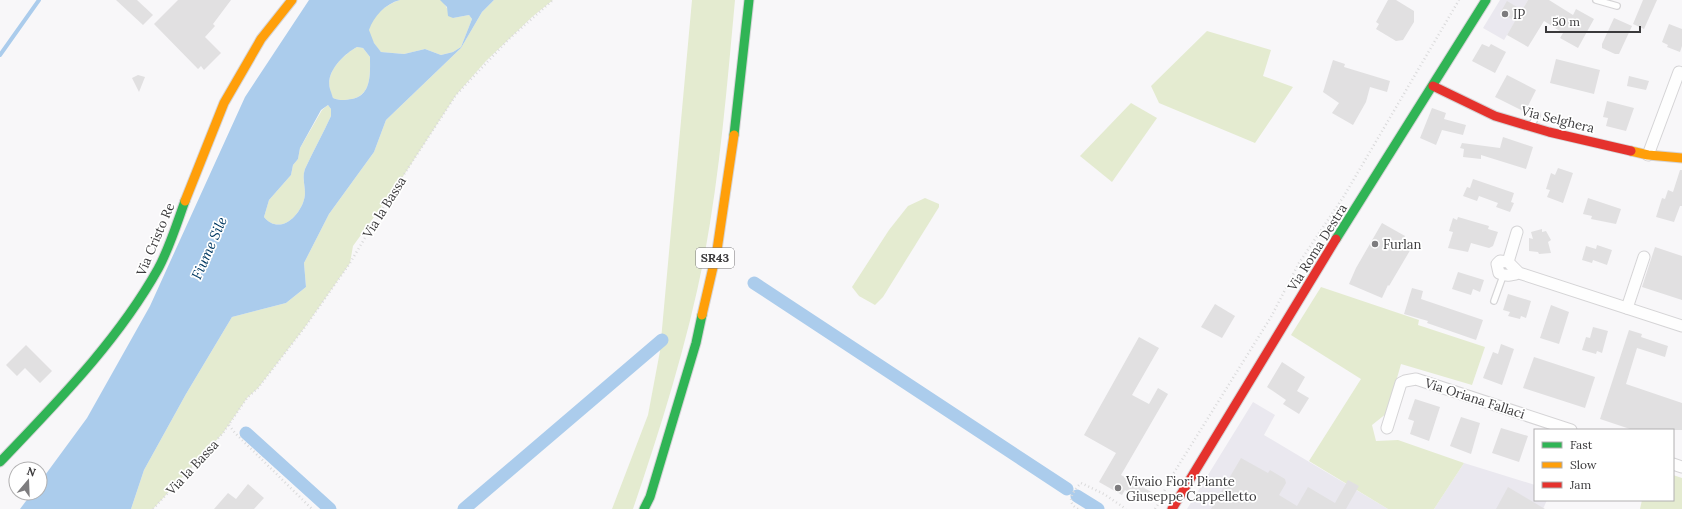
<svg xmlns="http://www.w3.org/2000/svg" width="1682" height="509" font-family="Lora,serif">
	<rect width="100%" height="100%" fill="#f8f7f9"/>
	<g fill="#eae8ef">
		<path d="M1500,0H1528L1504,40L1483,28Z"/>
		<path d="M1253,402L1275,415L1264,435L1388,509H1187Z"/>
		<path d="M1464,463L1535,485V500H1547L1543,509H1434Z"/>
	</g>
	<g fill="#e4ebd0">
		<path d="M400,0H442L453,18L469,15L472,19L461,47L453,52L441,55L425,49L404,54L381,52C376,46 369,38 369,30C370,16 389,3 400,0Z"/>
		<path d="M494,0H553L532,17L486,61L456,95L400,181L353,246L350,263L305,327L258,388L247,398L223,433L153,509H131L144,470L186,394L232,317L286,303L306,287L304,263L329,214L374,152L386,120L461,48L482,12Z"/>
		<path d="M692,0H735C727,86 720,173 704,258C687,344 661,427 633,509H612L648,415L660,351Z"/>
		<path d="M1207,31L1271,50L1263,76L1293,87L1255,143L1159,103L1151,86Z"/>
		<path d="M357,47L363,48L370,57C370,73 372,95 352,99C345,100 340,101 333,98C332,95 330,92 330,89C325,72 344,54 357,47Z"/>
		<path d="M1131,103L1157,118L1112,182L1080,156Z"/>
		<path d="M328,105L331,109V116C323,134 313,151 305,169C302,178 305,185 305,193C305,205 294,221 283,224C275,226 269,223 264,217L269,200L291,175L293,165L298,159L300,148L322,110Z"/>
		<path d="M925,198L939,204V207L883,297L875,305L859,296L852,287L889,230L908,206Z"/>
		<path d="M1321,287L1419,320L1418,325L1485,347L1472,385L1401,364L1387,413L1372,425L1376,441L1398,440L1464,463L1434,509H1388L1309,461L1361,379L1291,335Z"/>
		<path d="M1673,475L1682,478V509H1640L1642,500H1673Z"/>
	</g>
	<path fill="#abccec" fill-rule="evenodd" d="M309,0H400C385,4 374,16 369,30L374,43L381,52L404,54L425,49L441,55L453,52L461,47L472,19L469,15L453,18L448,16L447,7L440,0H494L482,12L461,48L386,120L374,152L329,214L304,263L306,287L286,303L232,317L186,394L144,470L131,509H20L32,493H40V482L87,418L150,306L245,97ZM357,47L363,48L370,57C370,73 372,95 352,99C345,100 340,101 333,98C332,95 331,92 330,89C325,72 344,54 357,47ZM328,105L331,109V116C323,134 313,151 305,169C302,178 305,185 305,193C305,205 294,221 283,224C275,226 269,223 264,217L269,200L291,175L293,165L298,159L300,148L321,110Z"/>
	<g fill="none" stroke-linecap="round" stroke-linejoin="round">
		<path stroke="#abccec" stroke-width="4" d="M0,55L39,0"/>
		<g stroke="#abccec" stroke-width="13">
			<path d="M754,283L1067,489"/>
			<path d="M246,433L330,509"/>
			<path d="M1077,496L1098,509"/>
			<path d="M464,509L662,340"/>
		</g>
	</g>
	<g fill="#e1e0e1">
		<path d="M116,0H137L153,15L143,25Z"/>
		<path d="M178,0H231L213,24L215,26L205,37L221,53L204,70L201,66L198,69L154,24Z"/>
		<path d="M1388,0H1396L1414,11V22L1403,40L1396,41L1376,29L1379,24L1376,22Z"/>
		<path d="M1528,0H1549L1573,15L1576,9L1594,19L1578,48L1560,38L1563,33L1544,21L1528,47L1507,35L1515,21L1500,13L1507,1L1522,10Z"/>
		<path d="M1643,0H1657L1644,29L1633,24Z"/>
		<path d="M1614,18L1632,26L1619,54H1615L1602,48V44Z"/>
		<path d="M1669,24L1682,29V46L1680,52L1667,47L1668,45L1662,42Z"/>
		<path d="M1482,44L1489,47L1491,44L1506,52L1495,73L1472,61Z"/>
		<path d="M1556,59L1600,70L1594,94L1550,83Z"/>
		<path d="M1333,60L1345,64L1344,67L1390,81L1387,92L1370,87L1366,102L1353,125L1332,113L1339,103L1323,92Z"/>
		<path d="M138,75L145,77L139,92L132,78Z"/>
		<path d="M1507,75L1536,90L1525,112L1495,97Z"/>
		<path d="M1629,76L1649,81L1646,90L1627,86Z"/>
		<path d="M1607,101L1634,108L1626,131L1606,126L1608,118L1603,117Z"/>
		<path d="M1432,108L1446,113L1444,119L1466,125L1463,135L1442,130L1436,145L1420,138Z"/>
		<path d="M1503,137L1533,147L1526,169L1481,155V159L1463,157L1464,149L1460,148L1462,143L1500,148Z"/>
		<path d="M1558,168L1573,173L1563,203L1547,197L1550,190L1546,189L1551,173L1555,175Z"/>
		<path d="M1680,170H1682V206H1680L1674,222L1656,217L1662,198L1665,199L1668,190L1673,192Z"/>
		<path d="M1473,179L1514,193L1511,202L1514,203L1510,212L1496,207L1498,203L1479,196L1477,201L1463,196L1467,187L1470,188Z"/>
		<path d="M1588,198L1621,209L1616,224L1591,219L1592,216L1583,214Z"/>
		<path d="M1458,217L1489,226L1488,229L1498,232L1493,246L1489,248L1471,243L1468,252L1448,248L1453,232L1449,231L1453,218L1457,220Z"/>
		<path d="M1382,223L1405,236L1402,241L1412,247L1389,286L1388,285L1382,298L1349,284L1356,268Z"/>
		<path d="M1542,229V232L1546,231L1551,240L1548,242L1551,253L1539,254L1538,252L1529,251V238L1533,239L1531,232Z"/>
		<path d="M1597,245L1612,250L1607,265L1593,260L1592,263L1582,260L1586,246L1596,249Z"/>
		<path d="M1655,247L1682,256V300L1642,287Z"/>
		<path d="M1458,272L1484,280L1480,292L1473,289L1471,295L1452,289Z"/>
		<path d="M1412,288L1423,291L1421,299L1483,320L1476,340L1427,323L1428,321L1404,314Z"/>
		<path d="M1508,294L1531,301L1526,318L1521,316L1520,319L1508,316L1510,312L1503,310Z"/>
		<path d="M1215,304L1235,316L1222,338L1201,327Z"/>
		<path d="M1551,305L1569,312L1559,344L1540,338Z"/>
		<path d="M1593,327L1608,331L1602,353L1597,351L1596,354L1582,350L1586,337L1590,338Z"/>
		<path d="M1629,330L1642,334L1641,337L1668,346L1665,357L1637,348L1626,384L1682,403V430H1633L1600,419Z"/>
		<path d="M1139,337L1159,348L1132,395L1149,404L1158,388L1168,394L1121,475L1155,494L1149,503L1125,490L1122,495L1099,482L1116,453L1084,435Z"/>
		<path d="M1501,344L1514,349L1502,385L1483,378L1493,352L1498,354Z"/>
		<path d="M26,345L52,371L40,383L25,368L17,376L6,365Z"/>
		<path d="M1534,357L1595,377L1585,408L1523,388Z"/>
		<path d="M1282,362L1305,377L1297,391L1309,398L1299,414L1283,404L1286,400L1267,387Z"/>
		<path d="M1415,399L1440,407L1429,441L1410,434L1414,421L1408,419Z"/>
		<path d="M1461,417L1480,423L1471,454L1450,446Z"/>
		<path d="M1501,428L1528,436L1519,462L1492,453Z"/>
		<path d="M1241,458L1268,473L1270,470L1285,479L1286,483L1279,495L1297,506L1308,487L1335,503L1348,480L1359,486L1346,509H1211Z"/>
		<path d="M248,484L264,498L254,509H214L228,493L236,499Z"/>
		<path d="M1508,487L1545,509H1496Z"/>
	</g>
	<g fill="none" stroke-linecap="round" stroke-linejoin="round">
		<defs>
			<g id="lane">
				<path d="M1596,0L1617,6"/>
				<path d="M1531,126L1537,115"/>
				<path d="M1494,301L1503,276"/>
			</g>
			<g id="street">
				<path d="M1648,155L1679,72"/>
				<path d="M1508,262L1517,232"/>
				<path d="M1519,273C1512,275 1506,277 1499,273L1497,264L1500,261L1508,262L1519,273L1682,326"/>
				<path d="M1627,308L1644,257"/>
				<path d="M1387,428L1401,383L1405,381L1416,379L1571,430"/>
				<path d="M1673,464L1682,467"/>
			</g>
			<g id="fast">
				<path d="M734,135L749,0"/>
				<path d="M1336,239L1486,0"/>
				<path d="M0,462C57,402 117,342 158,269C169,249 177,223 185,201"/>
				<path d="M644,509L650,497L696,343L702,315"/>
			</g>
			<g id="slow">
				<path d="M1631,151L1648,155L1682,158"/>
				<path d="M185,201L224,103L261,39L292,0"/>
				<path d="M702,315L717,250L734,135"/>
			</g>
			<g id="jam">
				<path d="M1433,86L1495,116L1549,132L1631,151"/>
				<path d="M1172,509L1336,239"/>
			</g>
		</defs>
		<use href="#lane" stroke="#d5d4d6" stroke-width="8"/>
		<use href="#street" stroke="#d5d4d6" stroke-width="13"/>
		<use href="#fast" stroke="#d5d4d6" stroke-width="11"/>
		<use href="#slow" stroke="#d5d4d6" stroke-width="11"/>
		<use href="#jam" stroke="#d5d4d6" stroke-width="11"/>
		<g stroke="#dadadb" stroke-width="2.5" stroke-dasharray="1 3" stroke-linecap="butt">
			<path d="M229,425L235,433L312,509"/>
			<path d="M1161,498L1170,479L1271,317L1299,263L1344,196L1459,0"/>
			<path d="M153,509L223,433L247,398L258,388L305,327L350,263L393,191L456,95L509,39L553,0"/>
			<path d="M1078,509C1065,502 1073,491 1081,483L1104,494L1126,509"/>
			<path d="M1155,509L1159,503"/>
		</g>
		<use href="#lane" stroke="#fefefe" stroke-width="5.5"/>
		<use href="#street" stroke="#fefefe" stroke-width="11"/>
		<use href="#fast" stroke="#30b455" stroke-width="9"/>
		<use href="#slow" stroke="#ff9f0a" stroke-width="9"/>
		<use href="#jam" stroke="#e5322d" stroke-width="9"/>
	</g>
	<g fill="#7d7c7e" stroke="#fff" stroke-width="1.5">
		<circle cx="1505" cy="14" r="4"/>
		<circle cx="1375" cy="244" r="4"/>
		<circle cx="1118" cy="488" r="4"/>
	</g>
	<g text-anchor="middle" stroke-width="3.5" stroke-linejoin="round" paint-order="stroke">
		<rect fill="#fff" stroke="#767576" stroke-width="1" x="696" y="248" width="38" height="20" rx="3"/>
		<g font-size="12" font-weight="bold" fill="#3b3a3c">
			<text x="715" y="262">SR43</text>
		</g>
		<g font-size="13" fill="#3b3a3c" stroke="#fff" text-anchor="start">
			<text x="1513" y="19">IP</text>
			<text x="1383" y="249">Furlan</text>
			<text x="1126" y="486">Vivaio Fiori Piante<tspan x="1126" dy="15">Giuseppe Cappelletto</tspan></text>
		</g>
		<g font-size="13" fill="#3b3a3c" stroke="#fff">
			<text transform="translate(1558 119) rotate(14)" y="5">Via Selghera</text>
			<text transform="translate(384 207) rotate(-58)" y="5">Via la Bassa</text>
			<text transform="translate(155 239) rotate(-67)" y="5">Via Cristo Re</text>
			<text transform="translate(1317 247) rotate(-58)" y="5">Via Roma Destra</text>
			<text transform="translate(1475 398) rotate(18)" y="5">Via Oriana Fallaci</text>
			<text transform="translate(192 467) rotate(-47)" y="5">Via la Bassa</text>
		</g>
		<g font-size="14" font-style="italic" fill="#003962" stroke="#fff">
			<text transform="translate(209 248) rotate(-66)" y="5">Fiume Sile</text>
		</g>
	</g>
	<rect x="1534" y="429" width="140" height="72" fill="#ffffff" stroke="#b1b0b1"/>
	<rect x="1542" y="442" width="20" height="6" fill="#30b455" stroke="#b1b0b1"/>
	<text x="1570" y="449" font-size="12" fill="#3b3a3c">Fast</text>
	<rect x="1542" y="462" width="20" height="6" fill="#ff9f0a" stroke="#b1b0b1"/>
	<text x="1570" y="469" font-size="12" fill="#3b3a3c">Slow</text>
	<rect x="1542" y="482" width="20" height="6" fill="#e5322d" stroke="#b1b0b1"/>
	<text x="1570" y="489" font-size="12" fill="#3b3a3c">Jam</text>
	<g transform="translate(28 481) rotate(19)"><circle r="19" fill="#ffffff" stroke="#b1b0b1"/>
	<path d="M0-3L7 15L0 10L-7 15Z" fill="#7d7c7e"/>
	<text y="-6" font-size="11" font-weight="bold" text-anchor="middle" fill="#3b3a3c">N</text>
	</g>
	<path d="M1546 26v6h94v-6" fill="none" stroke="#3b3a3c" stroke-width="2"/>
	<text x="1552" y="26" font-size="12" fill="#3b3a3c" stroke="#ffffff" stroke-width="3" paint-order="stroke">50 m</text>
</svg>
